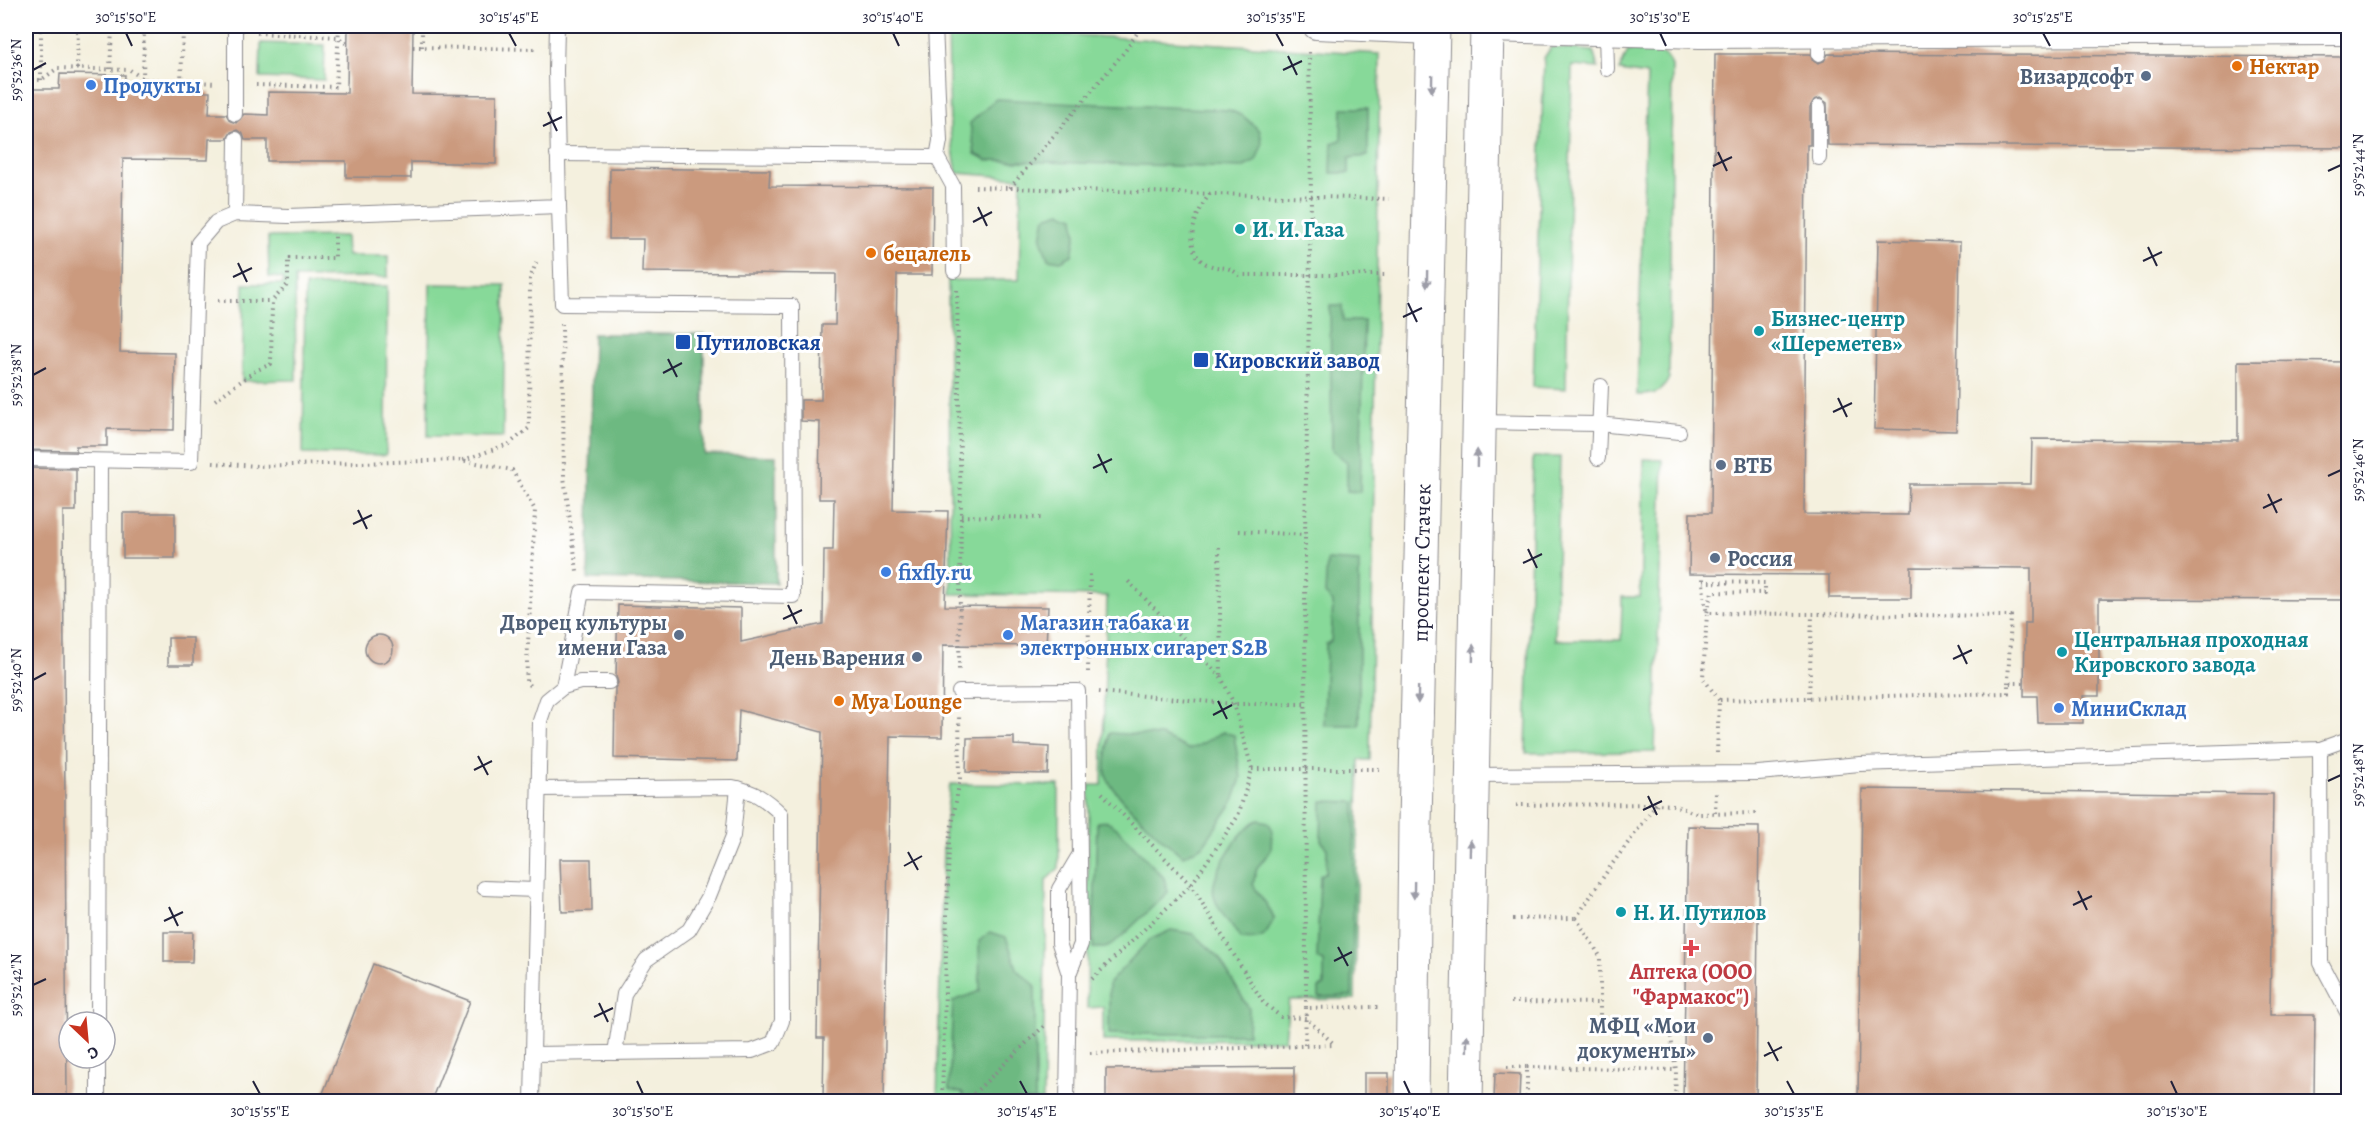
<svg xmlns="http://www.w3.org/2000/svg" width="2374" height="1127" font-family="Alegreya,serif">
	<rect width="100%" height="100%" fill="#fff"/>
	<filter id="ink" filterUnits="userSpaceOnUse"><feTurbulence type="fractalNoise" baseFrequency=".0167" numOctaves="2"/><feDisplacementMap in="SourceGraphic" scale="12" xChannelSelector="R" yChannelSelector="G"/><feConvolveMatrix kernelMatrix="1 2 1 2 8 2 1 2 1" color-interpolation-filters="sRGB"/></filter>
	<filter id="wash" filterUnits="userSpaceOnUse"><feTurbulence type="fractalNoise" baseFrequency=".008" numOctaves="4" result="noise"/><feDisplacementMap in="SourceGraphic" scale="24" xChannelSelector="R" yChannelSelector="G"/><feGaussianBlur stdDeviation="1.35" result="paint"/><feColorMatrix in="noise" values="0 0 0 0 0 0 0 0 0 0 0 0 0 0 0 0 0 1.4 0 .05"/><feComposite in="paint" operator="in"/></filter>
	<g filter="url(#wash)">
		<rect width="100%" height="100%" fill="#f4f0de"/>
		<g fill="#87d999" stroke="#547e6a" stroke-width="1.5">
			<path d="M948,27L1380,54L1370,760H1359L1355,999L1289,1000L1285,1040L1103,1041V1007L1087,1008L1089,785H1102L1107,596L951,594L948,280H1019L1021,178L957,173L950,132Z"/>
			<path d="M261,43L325,45L324,80L260,78Z"/>
			<path d="M1551,47L1593,51L1598,68L1572,66L1566,389L1533,387L1544,58Z"/>
			<path d="M1628,51C1647,51 1664,46 1672,66L1669,378C1662,394 1653,395 1637,395L1647,75L1619,71Z"/>
			<path d="M346,236L347,256H388V277L295,278L296,380L242,381L244,284H283V278L269,277L268,237Z"/>
			<path d="M430,284L505,285L503,437L428,436Z"/>
			<path d="M305,286H387L386,455L303,454Z"/>
			<path d="M1533,457H1560L1555,640H1621L1622,597H1640L1644,459L1663,460L1655,752L1526,753Z"/>
			<path d="M950,784L1059,785V868L1046,880L1043,1101L937,1102L943,843Z"/>
		</g>
		<g fill="#6db981" stroke="#486e5e" stroke-width="1.5">
			<path d="M996,99L1229,110L1243,116L1260,131L1262,145L1256,161L1242,168L987,160L975,154L970,123Z"/>
			<path d="M1342,108H1368V156L1349,158V173H1331L1332,143L1341,140Z"/>
			<path d="M1061,212L1074,217L1076,234L1072,255L1061,261L1048,259L1041,239L1045,217Z"/>
			<path d="M1330,306H1342L1343,321H1364L1360,492L1347,491V462L1332,450Z"/>
			<path d="M593,334H704V454L776,456V583L588,579Z"/>
			<path d="M1327,560L1359,562V725H1324L1326,644L1331,641L1333,602L1325,594Z"/>
			<path d="M1223,732L1234,735L1241,778L1233,802L1203,846L1183,856C1167,844 1110,793 1106,775C1104,763 1109,746 1109,733L1161,736L1188,749C1202,746 1210,738 1223,732Z"/>
			<path d="M1322,801L1355,802L1352,996L1319,997V988L1324,986V962L1317,959L1320,875L1326,872L1327,849L1321,840Z"/>
			<path d="M1259,820L1268,822L1272,829L1271,850L1257,868L1253,884C1259,897 1269,904 1274,918C1265,938 1264,941 1241,939C1232,926 1218,911 1214,896C1208,877 1241,826 1259,820Z"/>
			<path d="M1107,821L1118,829L1164,878L1168,892L1120,938L1105,948H1093L1097,822Z"/>
			<path d="M1171,930L1194,934L1218,956L1249,1009L1248,1034H1109V983L1149,940Z"/>
			<path d="M990,932L1006,937L1018,971L1035,985V1101H963V1093L949,1090L953,1001L980,991L979,941Z"/>
		</g>
		<g id="blocks">
			<g fill="#cb9a7e">
				<path d="M348,27L413,28L412,94L497,95L496,164L411,162V178L346,177V161H267V140H245L243,134L237,130L231,132L227,139H209L208,160L123,159L120,352L175,353L174,430L107,429V446H76V451L26,450V89H59L60,74L125,75L124,91L210,92L209,114H226L230,121L236,123L244,114L268,115V92L347,93Z"/>
				<path d="M1715,54H1810L1812,59L1818,63L1824,61L1828,54L2349,57V148L1828,145L1827,103L1820,98L1814,100L1810,107V145H1807L1804,514L1908,515L1909,484H2031L2032,439L2238,440V361L2349,362V600L2099,599V696H2083V723H2038L2037,696H2024L2025,623H2031V568L1911,567V598H1829V575L1689,574L1690,513H1711Z"/>
				<path d="M610,168L770,170L769,186L933,187L932,275H897L893,510L948,511L945,606L1048,607L1046,646L943,645L942,737L890,736L884,1101H823L824,1038H817L822,732L739,710L737,761L614,758L615,688L618,683L616,676L618,605L741,608V642L823,624L824,550H833L834,499H819L820,422L801,421V400H821L822,325H835L836,274L642,272L643,239H609Z"/>
				<path d="M1878,240L1960,242L1956,431L1874,429Z"/>
				<path d="M26,468L76,469V511H63L67,1101H26Z"/>
				<rect x="123" y="513" width="52" height="45"/>
				<circle cx="379" cy="649" r="14"/>
				<rect x="168" y="638" width="25" height="27"/>
				<path d="M1014,737V745L1049,747L1048,774L966,772L967,738Z"/>
				<path d="M1862,789L2273,794L2270,1015H2315L2314,1101H1858Z"/>
				<path d="M1688,826L1759,827L1756,1101H1683Z"/>
				<path d="M560,859H591L592,911L562,912Z"/>
				<path d="M164,932H193L192,962H164Z"/>
				<path d="M373,964L470,1001L431,1101H320Z"/>
				<path d="M1294,1067V1101H1106V1069Z"/>
				<rect x="1364" y="1073" width="25" height="28"/>
				<path d="M1495,1073L1520,1074L1519,1101H1494Z"/>
			</g>
		</g>
	</g>
	<g filter="url(#ink)">
		<use href="#blocks" fill-opacity="0" stroke="#8b898c" stroke-width="1.5"/>
		<g fill="none" stroke-linecap="round" stroke-linejoin="round">
			<defs>
				<g id="lane">
					<path d="M235,26V114"/>
					<path d="M935,26L940,141L937,157L953,186L954,271"/>
					<path d="M1606,32L1607,69"/>
					<path d="M1819,54V34"/>
					<path d="M1819,107V158"/>
					<path d="M557,154L937,157"/>
					<path d="M235,214L236,139"/>
					<path d="M1479,422L1598,424L1679,432"/>
					<path d="M1598,458L1601,386"/>
					<path d="M26,459L191,462L198,243L216,222L235,214L288,216L559,206L556,71L557,26"/>
					<path d="M563,687L580,682H609"/>
					<path d="M959,692L1078,691L1081,944L1069,974L1067,1102"/>
					<path d="M2320,749L2321,963L2348,1014"/>
					<path d="M1473,775L1758,773L1860,764L2320,749L2348,739"/>
					<path d="M484,888L536,890"/>
					<path d="M1069,974L1059,943V889L1078,857"/>
					<path d="M98,1022L100,461"/>
					<path d="M615,1053L624,994L646,960L689,930L709,896L733,836L738,788"/>
					<path d="M533,1054L752,1051L773,1043L782,1021L781,814C766,799 753,791 733,787L539,789"/>
					<path d="M98,1102V1058"/>
					<path d="M532,1102L540,721L547,700L563,687L582,592L793,596L792,306L562,304L559,206"/>
				</g>
				<g id="street">
					<path d="M1316,26L1433,31"/>
					<path d="M1487,29L1700,35L2348,32"/>
				</g>
				<g id="primary">
					<path d="M1412,1102L1415,823L1433,26"/>
					<path d="M1466,1102L1487,26"/>
				</g>
			</defs>
			<use href="#lane" stroke="#8b898c" stroke-width="16"/>
			<use href="#street" stroke="#8b898c" stroke-width="28"/>
			<use href="#primary" stroke="#8b898c" stroke-width="35"/>
			<g stroke="#8b898c" stroke-width="4" stroke-dasharray="1.5 4.5" stroke-linecap="butt">
				<path d="M26,27L214,32"/>
				<path d="M382,28L383,26"/>
				<path d="M257,33L338,37L348,45"/>
				<path d="M413,47L535,49"/>
				<path d="M422,47V26"/>
				<path d="M1309,52L1311,198L1305,535L1306,1008L1378,1007"/>
				<path d="M77,69L78,28"/>
				<path d="M110,69L112,29"/>
				<path d="M143,79L144,30"/>
				<path d="M26,80H41L58,68L130,70L143,79L216,83"/>
				<path d="M41,80V27"/>
				<path d="M181,82L183,31"/>
				<path d="M256,85L336,87L339,26"/>
				<path d="M975,187L1389,199"/>
				<path d="M1010,188L1125,51L1142,26"/>
				<path d="M1210,194C1196,210 1179,253 1209,265C1222,270 1226,264 1239,275H1387"/>
				<path d="M957,290L961,516L959,670"/>
				<path d="M218,301H272"/>
				<path d="M562,324L564,477L577,571"/>
				<path d="M215,400L255,371L271,364L272,301L288,284V258H335V236"/>
				<path d="M463,460L509,444L529,428L530,279L537,260"/>
				<path d="M213,463L257,466L461,460L512,470L535,510L526,682L531,687"/>
				<path d="M961,516L1043,518"/>
				<path d="M1239,531L1305,535"/>
				<path d="M1219,547L1221,677"/>
				<path d="M1703,582L1765,583V593L1712,592L1707,613C1704,600 1703,588 1703,574"/>
				<path d="M1088,672L1090,574"/>
				<path d="M1099,692L1234,704H1305"/>
				<path d="M1809,698L1812,615"/>
				<path d="M1719,700L1703,678L1707,613L2011,616L2008,683"/>
				<path d="M1717,753L1719,700L2008,693V683H2024"/>
				<path d="M1252,769H1382"/>
				<path d="M1102,793L1191,885L1263,1002L1281,1017L1306,1018L1335,1045"/>
				<path d="M1516,805L1657,804L1673,805L1698,814L1759,813"/>
				<path d="M1715,813L1716,793"/>
				<path d="M1576,918L1610,867L1657,804"/>
				<path d="M1576,918L1600,956V1022"/>
				<path d="M1513,919L1576,918"/>
				<path d="M1092,979L1191,885L1238,816L1252,769L1234,704L1221,677L1126,579"/>
				<path d="M1511,1002L1600,1003"/>
				<path d="M1669,1025L1676,1070L1675,1102"/>
				<path d="M1305,1045L1306,1008"/>
				<path d="M1090,1053L1334,1045"/>
				<path d="M1507,1067H1527V1102"/>
				<path d="M1527,1067L1676,1070"/>
				<path d="M942,1102L949,842L960,778L959,713"/>
				<path d="M965,1102L1046,1024"/>
			</g>
			<use href="#lane" stroke="#fff" stroke-width="14"/>
			<use href="#street" stroke="#fff" stroke-width="26"/>
			<use href="#primary" stroke="#fff" stroke-width="33"/>
		</g>
		<defs><path id="oneway-solid" d="M-6-.8H1V-3.2L6.5 0L1 3.2V.8H-6Z" transform="scale(1.5)"/></defs>
		<g fill="#9c9ca7">
			<use href="#oneway-solid" transform="translate(1432 84) rotate(91)"/>
			<use href="#oneway-solid" transform="translate(1427 279) rotate(91)"/>
			<use href="#oneway-solid" transform="translate(1477 458) rotate(-89)"/>
			<use href="#oneway-solid" transform="translate(1473 653) rotate(-89)"/>
			<use href="#oneway-solid" transform="translate(1418 695) rotate(91)"/>
			<use href="#oneway-solid" transform="translate(1470 848) rotate(-89)"/>
			<use href="#oneway-solid" transform="translate(1414 890) rotate(91)"/>
			<use href="#oneway-solid" transform="translate(1467 1043) rotate(-89)"/>
		</g>
	</g>
	<path fill="none" stroke="#22223b" stroke-width="2" d="M126,33L132,46M509,33L516,46M893,33L899,46M1276,33L1283,46M1660,33L1666,46M2043,33L2050,46M1288,56L1297,75M33,70L46,63M1283,70L1302,61M548,112L557,131M543,126L562,117M1718,152L1727,171M1713,166L1732,157M2328,171L2341,165M978,207L987,226M973,222L992,212M2148,247L2157,266M2143,261L2162,252M238,263L247,282M233,277L252,268M1408,303L1417,322M1403,317L1422,308M668,359L677,377M663,373L682,363M33,375L46,368M1838,398L1847,417M1833,412L1852,403M1098,454L1107,473M1093,468L1112,459M2328,476L2341,470M2268,494L2277,513M2263,508L2282,499M358,510L367,529M353,524L372,515M1528,549L1537,568M1523,563L1542,554M788,605L797,624M783,619L802,610M1958,645L1967,664M1953,659L1972,650M33,680L46,673M1218,701L1227,719M1213,715L1232,705M478,756L488,775M474,770L492,761M2328,781L2341,775M1648,796L1657,815M1643,810L1662,801M908,852L918,870M904,866L922,856M2078,891L2087,910M2073,905L2092,896M169,907L178,926M164,921L183,912M1338,947L1348,966M1334,961L1352,952M33,985L46,979M599,1003L608,1022M594,1017L613,1008M1768,1042L1778,1061M1764,1056L1782,1047M253,1081L260,1094M637,1081L643,1094M1020,1081L1027,1094M1404,1081L1410,1094M1787,1081L1794,1094M2171,1081L2177,1094"/>
	<g fill="#e8710a" stroke="#fff" stroke-width="2">
		<circle cx="2237" cy="66" r="6"/>
		<circle cx="871" cy="253" r="6"/>
		<circle cx="839" cy="701" r="6"/>
	</g>
	<g fill="#5c6f8a" stroke="#fff" stroke-width="2">
		<circle cx="2146" cy="76" r="6"/>
		<circle cx="1721" cy="465" r="6"/>
		<circle cx="1715" cy="558" r="6"/>
		<circle cx="679" cy="635" r="6"/>
		<circle cx="917" cy="657" r="6"/>
		<circle cx="1708" cy="1038" r="6"/>
	</g>
	<g fill="#3f7fe0" stroke="#fff" stroke-width="2">
		<circle cx="91" cy="85" r="6"/>
		<circle cx="886" cy="572" r="6"/>
		<circle cx="1008" cy="635" r="6"/>
		<circle cx="2059" cy="708" r="6"/>
	</g>
	<g fill="#0f9aa8" stroke="#fff" stroke-width="2">
		<circle cx="1240" cy="229" r="6"/>
		<circle cx="1759" cy="331" r="6"/>
		<circle cx="2062" cy="652" r="6"/>
		<circle cx="1621" cy="912" r="6"/>
	</g>
	<g fill="#1a4fb4" stroke="#fff" stroke-width="2">
		<rect x="675" y="334" width="16" height="16" rx="3"/>
		<rect x="1193" y="352" width="16" height="16" rx="3"/>
	</g>
	<path fill="#e0444e" stroke="#fff" stroke-width="2" d="M1688 939h6v6h6v6h-6v6h-6v-6h-6v-6h6z"/>
	<g text-anchor="middle" stroke-width="6" stroke-linejoin="round" paint-order="stroke">
		<g font-size="22" font-weight="bold" fill="#c56008" stroke="#fff" text-anchor="start">
			<text x="2249" y="74">Нектар</text>
			<text x="883" y="261">бецалель</text>
			<text x="851" y="709">Mya Lounge</text>
		</g>
		<g font-size="22" font-weight="bold" fill="#4e5e75" stroke="#fff" text-anchor="end">
			<text x="2134" y="84">Визардсофт</text>
			<text x="1733" y="473" text-anchor="start">ВТБ</text>
			<text x="1727" y="566" text-anchor="start">Россия</text>
			<text x="667" y="630">Дворец культуры<tspan x="667" dy="25">имени Газа</tspan></text>
			<text x="905" y="665">День Варения</text>
			<text x="1696" y="1033">МФЦ «Мои<tspan x="1696" dy="25">документы»</tspan></text>
		</g>
		<g font-size="22" font-weight="bold" fill="#366cbe" stroke="#fff" text-anchor="start">
			<text x="103" y="93">Продукты</text>
			<text x="898" y="580">fixfly.ru</text>
			<text x="1020" y="630">Магазин табака и<tspan x="1020" dy="25">электронных сигарет S2B</tspan></text>
			<text x="2071" y="716">МиниСклад</text>
		</g>
		<g font-size="22" font-weight="bold" fill="#0d838f" stroke="#fff" text-anchor="start">
			<text x="1252" y="237">И. И. Газа</text>
			<text x="1771" y="326">Бизнес-центр<tspan x="1771" dy="25">«Шереметев»</tspan></text>
			<text x="2074" y="647">Центральная проходная<tspan x="2074" dy="25">Кировского завода</tspan></text>
			<text x="1633" y="920">Н. И. Путилов</text>
		</g>
		<g font-size="22" font-weight="bold" fill="#164399" stroke="#fff" text-anchor="start">
			<text x="696" y="350">Путиловская</text>
			<text x="1214" y="368">Кировский завод</text>
		</g>
		<g font-size="22" fill="#22223b" stroke="#fff">
			<text transform="translate(1421 563) rotate(-89)" y="8">проспект Стачек</text>
		</g>
		<g font-size="22" font-weight="bold" fill="#be3a42" stroke="#fff">
			<text x="1691" y="979">Аптека (ООО<tspan x="1691" dy="25">"Фармакос")</tspan></text>
		</g>
	</g>
	<rect width="2374" height="1127" fill="none" stroke="#fff" stroke-width="66"/>
	<g transform="translate(87 1040) rotate(154)"><circle r="28" fill="#ffffff" stroke="#a7a7b1" stroke-width="1.5"/>
	<path d="M0-4.5L10 22L0 15L-10 22Z" fill="#c8321e"/>
	<text y="-9" font-size="16" font-weight="bold" text-anchor="middle" fill="#22223b">С</text>
	</g>
	<rect x="33" y="33" width="2308" height="1061" fill="none" stroke="#22223b" stroke-width="2"/>
	<g font-size="15" text-anchor="middle" fill="#22223b">
		<text x="126" y="22">30°15'50"E</text>
		<text x="509" y="22">30°15'45"E</text>
		<text x="893" y="22">30°15'40"E</text>
		<text x="1276" y="22">30°15'35"E</text>
		<text x="1660" y="22">30°15'30"E</text>
		<text x="2043" y="22">30°15'25"E</text>
		<text transform="translate(16 70) rotate(-90)" y="5">59°52'36"N</text>
		<text transform="translate(2358 165) rotate(-90)" y="5">59°52'44"N</text>
		<text transform="translate(16 375) rotate(-90)" y="5">59°52'38"N</text>
		<text transform="translate(2358 470) rotate(-90)" y="5">59°52'46"N</text>
		<text transform="translate(16 680) rotate(-90)" y="5">59°52'40"N</text>
		<text transform="translate(2358 775) rotate(-90)" y="5">59°52'48"N</text>
		<text transform="translate(16 985) rotate(-90)" y="5">59°52'42"N</text>
		<text x="260" y="1116">30°15'55"E</text>
		<text x="643" y="1116">30°15'50"E</text>
		<text x="1027" y="1116">30°15'45"E</text>
		<text x="1410" y="1116">30°15'40"E</text>
		<text x="1794" y="1116">30°15'35"E</text>
		<text x="2177" y="1116">30°15'30"E</text>
	</g>
</svg>
